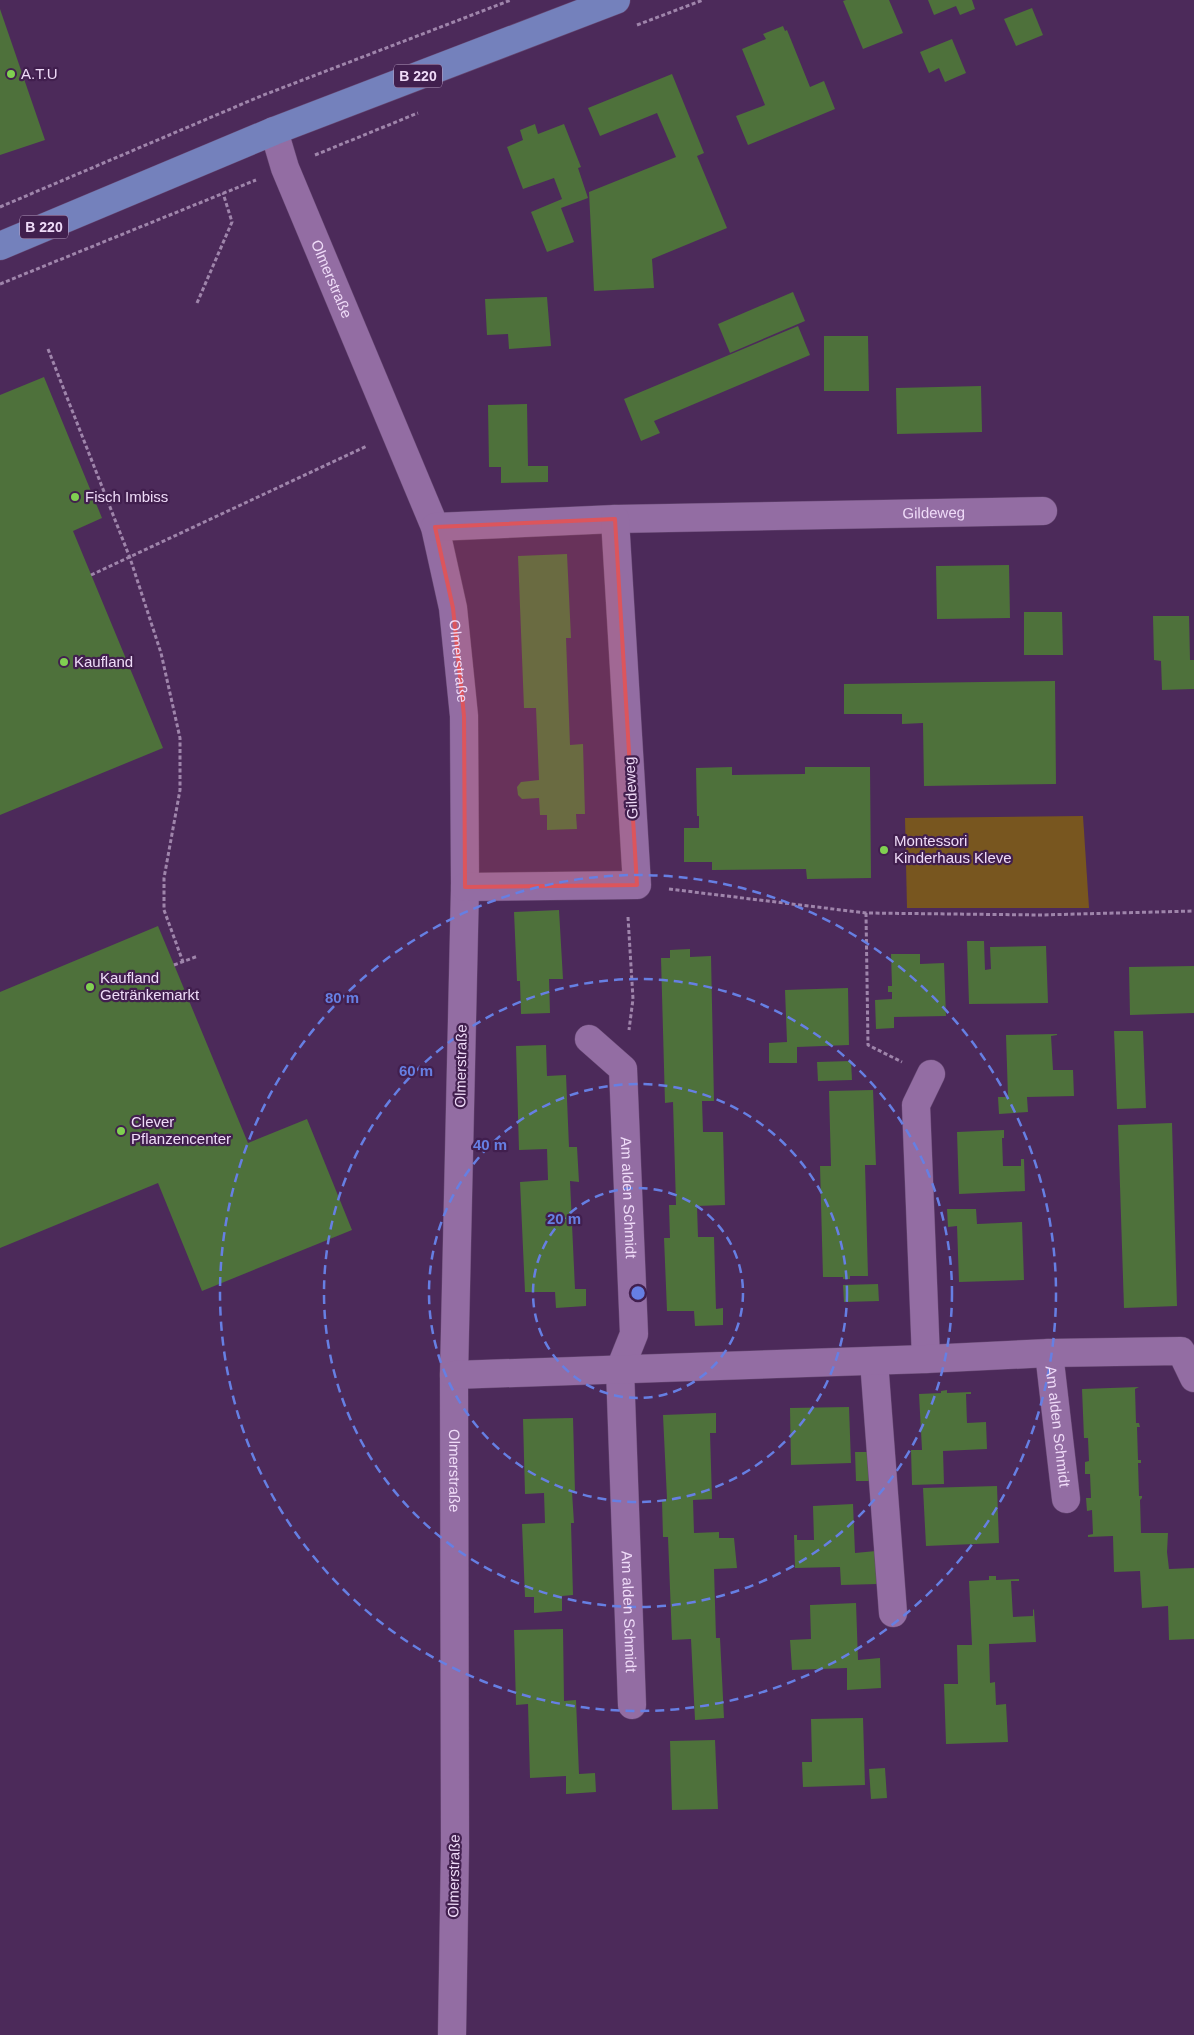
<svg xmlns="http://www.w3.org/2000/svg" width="1194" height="2035" font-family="Helvetica,sans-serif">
	<rect width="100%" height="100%" fill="#4c2a5a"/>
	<path fill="#78561f" d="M1083,816L1089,908H907L905,818Z"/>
	<g fill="#4e713b">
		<path d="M846,0H889L903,33L863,49L843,1Z"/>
		<path d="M928,0H972L975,9L960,15L956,6L934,15Z"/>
		<path d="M1032,8L1043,35L1016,46L1004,19Z"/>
		<path d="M0,9L45,140L0,155Z"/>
		<path d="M783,26L785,31L787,30L810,87L824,81L835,109L748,145L736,116L765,105L742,49L766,39L763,34Z"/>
		<path d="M952,39L966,73L945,82L939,68L929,73L920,52Z"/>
		<path d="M672,74L704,153L697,156L727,228L652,259L654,288L594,291L589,192L676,157L657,113L600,136L588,108Z"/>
		<path d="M535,124L538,134L564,124L581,167L578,168L588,198L561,208L574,242L547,252L531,212L562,199L554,178L523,189L507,147L523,140L520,130Z"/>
		<path d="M793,292L805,321L730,353L718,324Z"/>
		<path d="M547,297L551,346L509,349L508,334L487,335L485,299Z"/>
		<path d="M798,326L810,355L654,421L660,433L641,441L624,399Z"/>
		<path d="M824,336H868L869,391H824Z"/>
		<path d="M44,377L102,518L73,531L163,748L0,815V395Z"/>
		<path d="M981,386L982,432L897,434L896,388Z"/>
		<path d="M527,404L528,466H548V482L501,483V467H489L488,405Z"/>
		<path d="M567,554L571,638H566L570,745L583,744L585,814H576L577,829L547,830V815H540L539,798L522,799L518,795L517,787L521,782L539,780L536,708H524L518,556Z"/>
		<path d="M1009,565L1010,618L937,619L936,566Z"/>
		<path d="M1024,612H1062L1063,655H1024Z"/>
		<path d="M1153,616H1189L1190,660H1194V689L1162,690L1161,661L1154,660Z"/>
		<path d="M1055,681L1056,784L924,786L923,723L902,724V714H844V684Z"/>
		<path d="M732,767V775L805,774V767H870L871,878L807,879L806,869L712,870V862H684V828H699V816H697L696,768Z"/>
		<path d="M559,910L563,979H549L550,1013L521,1014L520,981H517L514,912Z"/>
		<path d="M158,926L248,1143L307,1119L352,1230L202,1291L158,1183L0,1248V992Z"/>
		<path d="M967,941H984L985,970L991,969L990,947L1046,946L1048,1003L969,1004Z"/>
		<path d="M690,949V957L711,956L714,1101H702L703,1132H723L725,1205L697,1206L698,1237H714L716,1309L723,1308V1325L695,1326L694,1311H667L664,1238H670L669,1205H676L673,1102L665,1103L661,958H670V950Z"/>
		<path d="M891,954H920V964L944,963L946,1016L894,1017V1028L876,1029L875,1000L892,999V992H888V986H892Z"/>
		<path d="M1194,966V1013L1130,1015L1129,967Z"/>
		<path d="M848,988L849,1045L797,1047V1063H769V1043L787,1042L785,990Z"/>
		<path d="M1114,1031H1143L1146,1108L1117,1109Z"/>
		<path d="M1057,1034V1035L1051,1036L1053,1070H1073L1074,1096L1027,1097L1028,1112L999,1114L998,1097H1008L1006,1035Z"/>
		<path d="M546,1045L547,1076L566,1075L569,1147H577L579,1182L570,1181L575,1289H586V1306L556,1308L555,1292H525L520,1182L548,1180L547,1149L519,1150L516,1046Z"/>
		<path d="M851,1061L852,1080L818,1081L817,1062Z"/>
		<path d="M873,1090L876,1165H865L868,1276H850V1279H843V1277H823L820,1166H831L829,1091Z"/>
		<path d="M1172,1123L1177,1306L1124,1308L1118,1125Z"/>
		<path d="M1004,1130V1138H1002L1003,1166H1021V1159H1024L1025,1191L959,1194L957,1132Z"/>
		<path d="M947,1209H976L977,1224L1022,1222L1024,1280L959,1282L957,1226L948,1227Z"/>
		<path d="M878,1284L879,1301L844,1302L843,1285Z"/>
		<path d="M1139,1387L1135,1389L1136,1423H1139L1140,1427H1137L1138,1460H1141V1463H1138L1139,1496H1142V1498L1140,1500L1141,1533H1168L1167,1552L1169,1569L1194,1568V1639L1169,1640L1168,1606L1142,1608L1140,1571L1114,1572L1113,1536L1088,1537V1535L1093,1534L1092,1510L1087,1511L1086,1498H1091L1090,1474H1085V1462L1089,1461L1088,1438H1084L1082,1389Z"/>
		<path d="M947,1390V1393L971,1392V1394H966L967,1423L986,1422L987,1449L943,1451L944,1484L912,1485L911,1450H922L919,1394L941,1393V1391Z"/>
		<path d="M849,1407L851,1463L791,1465L790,1408Z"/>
		<path d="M716,1413V1433H710L712,1499L693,1500L694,1533L719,1532V1538H734L737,1568L714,1569L716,1638H720L724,1718L695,1720L691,1639L672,1640L668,1537H663L662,1500L667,1499L663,1415Z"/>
		<path d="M573,1418L575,1492H572L574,1523H571L573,1595L562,1596V1611L534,1613V1597H525L522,1524L545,1523L544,1493L525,1494L523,1419Z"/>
		<path d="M855,1452H872L873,1481H856Z"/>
		<path d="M997,1486L999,1543L926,1546L923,1488Z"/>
		<path d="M853,1504L855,1553L876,1551L877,1584L841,1585L840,1567L795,1568L794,1535H797V1540H814L813,1506Z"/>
		<path d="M989,1576H996V1580L1019,1579V1581H1011L1013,1617L1033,1616V1609L1034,1610L1036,1642L989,1644L990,1683L995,1682L996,1705L1006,1704L1008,1742L946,1744L944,1684H958L957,1645H972L969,1581L989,1580Z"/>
		<path d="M856,1603L858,1660L880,1658L881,1688L847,1690V1668L792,1670L790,1640L811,1639L810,1605Z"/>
		<path d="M563,1629L564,1701L576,1700L579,1774L595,1773L596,1792L566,1794V1776L530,1778L528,1704L516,1705L514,1630Z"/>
		<path d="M863,1718L865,1785L803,1787L802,1762H812L811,1719Z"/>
		<path d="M715,1740L718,1809L672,1810L670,1741Z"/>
		<path d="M885,1768L887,1798L871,1799L869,1769Z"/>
	</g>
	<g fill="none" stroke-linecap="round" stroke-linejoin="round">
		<defs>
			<g id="street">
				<path id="s1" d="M274,131L285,168L435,527L453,608L464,716L465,887L454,1375L455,1847L452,2035"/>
				<path id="s2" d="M435,527L615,519L1043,511"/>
				<path d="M465,887L637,885L615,519"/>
				<path id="s3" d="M589,1039L623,1069L634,1334L620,1369L632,1705"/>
				<path id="s4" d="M1049,1353L1066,1499"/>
				<path d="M926,1359L916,1105L931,1074"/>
				<path d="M874,1361L893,1613"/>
				<path d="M454,1375L926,1359L1049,1353L1181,1351L1194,1378"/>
			</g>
			<path id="primary" d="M0,246L274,131L616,0"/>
		</defs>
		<use href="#street" stroke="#664872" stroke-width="29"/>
		<use href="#primary" stroke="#664872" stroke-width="29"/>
		<g stroke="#9f85ab" stroke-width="3" stroke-dasharray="4 2.5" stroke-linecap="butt">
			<path d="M637,25L703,0"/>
			<path d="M315,155L418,113"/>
			<path d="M0,207L261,96L511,0"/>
			<path d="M0,284L256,180"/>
			<path d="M197,303L232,222L223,193"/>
			<path d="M48,349L130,558L161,653L180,738V790L164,878V910L183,962"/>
			<path d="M91,575L367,446"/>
			<path d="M669,889L866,913L1040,915L1194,911"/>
			<path d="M866,913L868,1045L902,1062"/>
			<path d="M628,917L633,999L629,1030"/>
			<path d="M174,965L198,956"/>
		</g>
		<use href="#street" stroke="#936da3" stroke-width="28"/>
		<use href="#primary" stroke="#7481bc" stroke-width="28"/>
	</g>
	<path fill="#dc555c" fill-opacity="0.2" stroke="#dc555c" stroke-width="4" stroke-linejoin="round" d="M615,519L637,885L465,887L464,716L453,608L435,527Z"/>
	<g fill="none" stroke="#667fe3" stroke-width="2.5" stroke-dasharray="9 6">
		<circle cx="638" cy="1293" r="105"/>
		<circle cx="638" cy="1293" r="209"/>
		<circle cx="638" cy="1293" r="314"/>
		<circle cx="638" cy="1293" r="418"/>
	</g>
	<g fill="#80d051" stroke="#411f4e" stroke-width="2">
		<circle cx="11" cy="74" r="5"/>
		<circle cx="75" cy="497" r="5"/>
		<circle cx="64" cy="662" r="5"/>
		<circle cx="884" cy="850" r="5"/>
		<circle cx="90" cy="987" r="5"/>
		<circle cx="121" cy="1131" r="5"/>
	</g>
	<g text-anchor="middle" stroke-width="4.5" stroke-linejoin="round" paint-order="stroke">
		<g fill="#411f4e" stroke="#bba3c5" stroke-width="1">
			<rect x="394" y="64.5" width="48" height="23" rx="4"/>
			<rect x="20" y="215.5" width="48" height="23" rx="4"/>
		</g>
		<g font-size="14" font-weight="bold" fill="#efdbf8">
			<text x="418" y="81">B 220</text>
			<text x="44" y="232">B 220</text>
		</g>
		<g font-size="15" fill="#efdbf8" stroke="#411f4e" text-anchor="start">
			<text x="21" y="79">A.T.U</text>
			<text x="85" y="502">Fisch Imbiss</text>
			<text x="74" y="667">Kaufland</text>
			<text x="894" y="846">Montessori<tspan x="894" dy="17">Kinderhaus Kleve</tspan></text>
			<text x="100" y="983">Kaufland<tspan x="100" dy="17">Getränkemarkt</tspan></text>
			<text x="131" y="1127">Clever<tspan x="131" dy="17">Pflanzencenter</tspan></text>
		</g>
		<g font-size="15" fill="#efdbf8" stroke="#411f4e">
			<text dy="5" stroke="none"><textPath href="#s1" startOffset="159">Olmerstraße</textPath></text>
			<text dy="5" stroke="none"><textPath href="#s2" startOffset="499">Gildeweg</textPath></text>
			<text dy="5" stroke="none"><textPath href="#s1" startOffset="564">Olmerstraße</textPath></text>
			<text transform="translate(631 788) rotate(-93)" y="5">Gildeweg</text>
			<text transform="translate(461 1066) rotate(-89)" y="5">Olmerstraße</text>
			<text dy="5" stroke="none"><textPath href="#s3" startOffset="174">Am alden Schmidt</textPath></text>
			<text dy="5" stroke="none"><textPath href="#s4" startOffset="74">Am alden Schmidt</textPath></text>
			<text dy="5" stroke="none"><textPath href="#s1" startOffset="1374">Olmerstraße</textPath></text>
			<text dy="5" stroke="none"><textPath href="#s3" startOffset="591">Am alden Schmidt</textPath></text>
			<text transform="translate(454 1876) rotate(-89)" y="5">Olmerstraße</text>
		</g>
	</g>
	<circle cx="638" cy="1293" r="8" fill="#667fe3" stroke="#411f4e" stroke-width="2.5"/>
	<g font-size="15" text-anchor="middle" font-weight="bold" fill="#667fe3" stroke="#411f4e" stroke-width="4.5" stroke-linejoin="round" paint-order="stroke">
		<text x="342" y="1003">80 m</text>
		<text x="416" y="1076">60 m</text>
		<text x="490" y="1150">40 m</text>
		<text x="564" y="1224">20 m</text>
	</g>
</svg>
